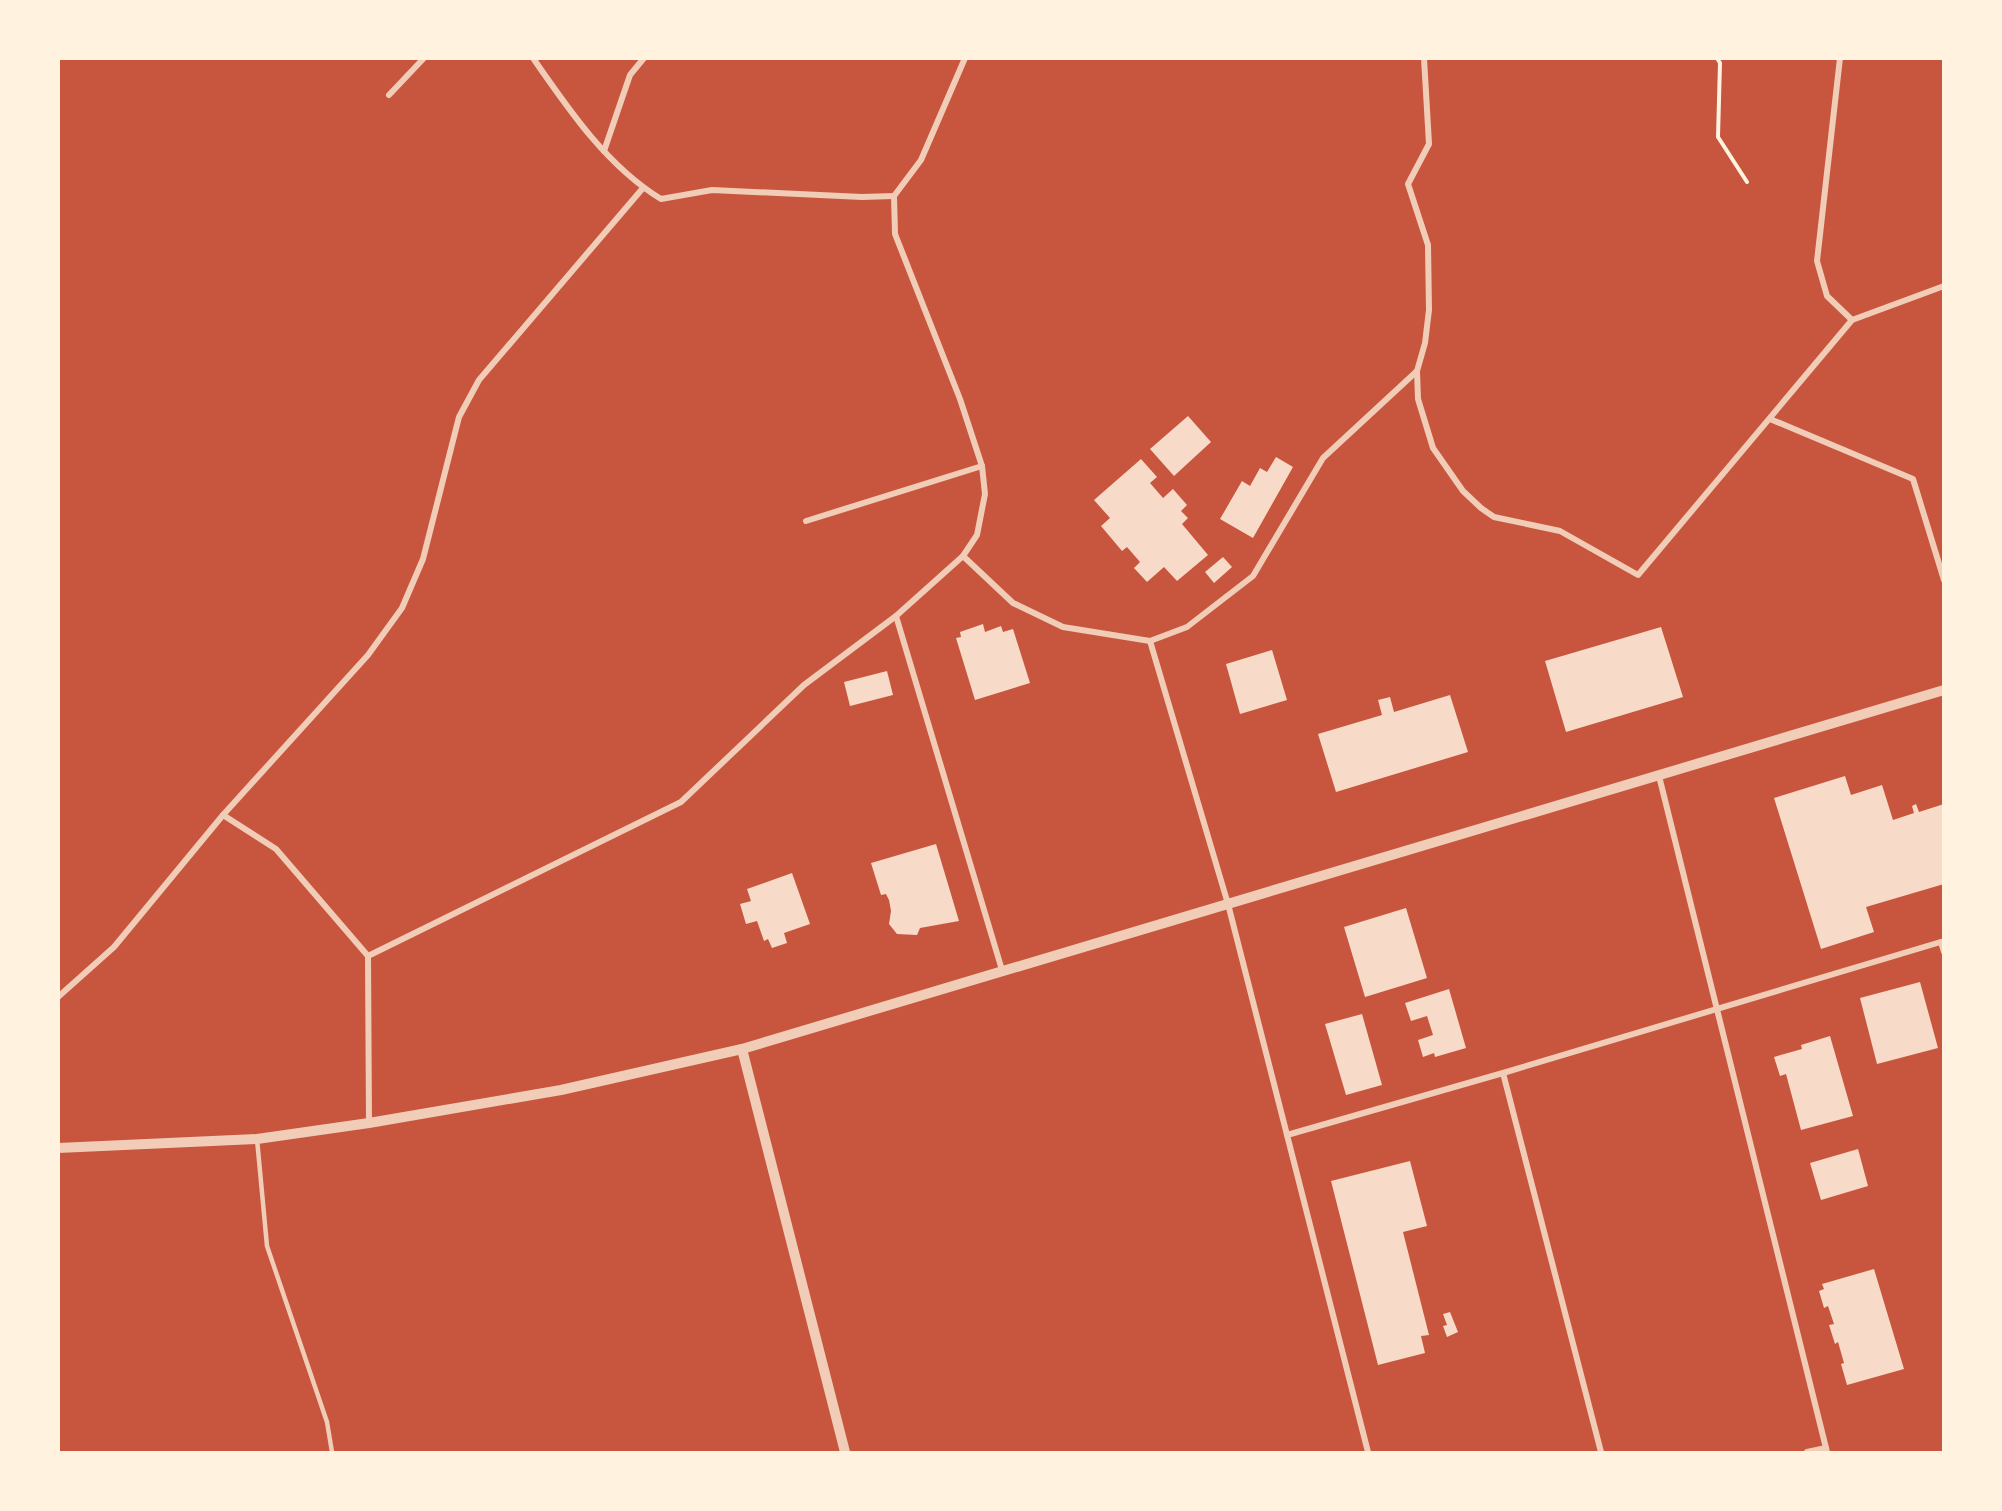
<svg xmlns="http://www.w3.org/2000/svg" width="2002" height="1511" font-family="'DM Sans',sans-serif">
	<rect width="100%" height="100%" fill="#c8553d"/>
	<g fill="#f7dbc8">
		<path d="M1188,416L1211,442L1174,476L1150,449Z"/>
		<path d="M1276,457L1293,467L1253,538L1220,519L1242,481L1250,486L1260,468L1267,472Z"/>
		<path d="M1141,459L1157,477L1150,483L1163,498L1173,489L1187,505L1181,511L1188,518L1182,524L1208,555L1177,581L1164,567L1147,582L1134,568L1140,562L1127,547L1122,551L1101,526L1110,518L1094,500Z"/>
		<path d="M1223,557L1232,567L1214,583L1205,572Z"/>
		<path d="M983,624L985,632L1001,626L1003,632L1013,629L1030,683L975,700L956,638L961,637L960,632Z"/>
		<path d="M1661,627L1683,697L1566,732L1545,661Z"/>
		<path d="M1272,650L1287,700L1240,714L1226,664Z"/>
		<path d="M887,671L893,695L850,706L844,682Z"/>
		<path d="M1450,695L1468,752L1336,792L1318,734L1382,715L1378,700L1390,697L1394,712Z"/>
		<path d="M1845,776L1851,795L1882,785L1893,820L1914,813L1912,806L1916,804L1919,812L1944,804V884L1866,907L1874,932L1821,949L1774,798Z"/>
		<path d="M936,844L959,921L920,928L917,935L897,934L889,924L891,911L889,900L886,894L881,895L871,863Z"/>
		<path d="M792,873L810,924L784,933L787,943L772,948L768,939L764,941L757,921L746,924L740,904L751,901L747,889Z"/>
		<path d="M1406,908L1427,978L1365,997L1344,927Z"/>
		<path d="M1920,982L1938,1048L1877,1064L1860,998Z"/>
		<path d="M1449,989L1466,1048L1435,1057L1434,1053L1423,1057L1418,1040L1433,1035L1427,1016L1411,1021L1405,1003Z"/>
		<path d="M1362,1014L1382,1085L1346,1095L1325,1024Z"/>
		<path d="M1830,1036L1853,1116L1801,1130L1786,1074L1780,1076L1774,1057L1802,1049L1801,1045Z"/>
		<path d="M1858,1149L1868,1186L1821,1200L1810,1163Z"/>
		<path d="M1410,1161L1427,1226L1403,1232L1429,1335L1421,1336L1425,1353L1378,1365L1331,1181Z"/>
		<path d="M1874,1269L1904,1369L1847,1385L1841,1364L1844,1363L1838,1342L1835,1344L1829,1325L1834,1324L1828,1306L1824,1308L1819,1291L1824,1289L1822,1284Z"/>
		<path d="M1450,1312L1458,1332L1447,1337L1443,1326L1447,1325L1443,1314Z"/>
	</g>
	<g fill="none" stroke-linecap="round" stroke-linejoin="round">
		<path stroke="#fff3e0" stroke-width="4" d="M1717,58L1720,63L1718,137L1747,182"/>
		<path stroke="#f1ccb7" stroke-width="4.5" d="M257,1139L267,1246L327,1422L332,1452"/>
		<g stroke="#f1ccb7" stroke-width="6">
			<path d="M533,58C569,110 607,166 661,199L712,190L862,197L894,196"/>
			<path d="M389,95L424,58"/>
			<path d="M604,151L630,75L644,58"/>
			<path d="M1852,320L1944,286"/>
			<path d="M1417,371L1418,399L1433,448L1463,491L1481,508L1494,517L1560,531L1638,575L1852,320L1827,296L1817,261L1840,58"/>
			<path d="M1770,419L1913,479L1944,580"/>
			<path d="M806,521L982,466"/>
			<path d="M963,556L1013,603L1063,627L1150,641L1187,627L1253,576L1323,458L1417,371L1425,343L1429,310L1428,245L1408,184L1429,144L1424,58"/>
			<path d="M896,616L1002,970"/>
			<path d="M1150,641L1228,904L1368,1452"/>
			<path d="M1659,776L1827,1452"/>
			<path d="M223,815L276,849L368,956L369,1123"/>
			<path d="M1941,942L1944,952"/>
			<path d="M368,956L681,802L804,685L896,616L963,556L977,535L985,494L982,466L960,399L895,234L894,196L921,160L965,58"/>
			<path d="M58,997L114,947L223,815L368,655L402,608L423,559L459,417L479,380L643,188"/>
			<path d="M1503,1073L1601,1452"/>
			<path d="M1287,1135L1503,1073L1944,941"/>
			<path d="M1807,1452L1826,1448"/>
		</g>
		<g stroke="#f1ccb7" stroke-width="10">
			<path d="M742,1049L845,1452"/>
			<path d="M58,1148L257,1139L369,1123L561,1090L742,1049L1944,690"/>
		</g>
	</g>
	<rect width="2002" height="1511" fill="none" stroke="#fff3e0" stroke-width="120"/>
</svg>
